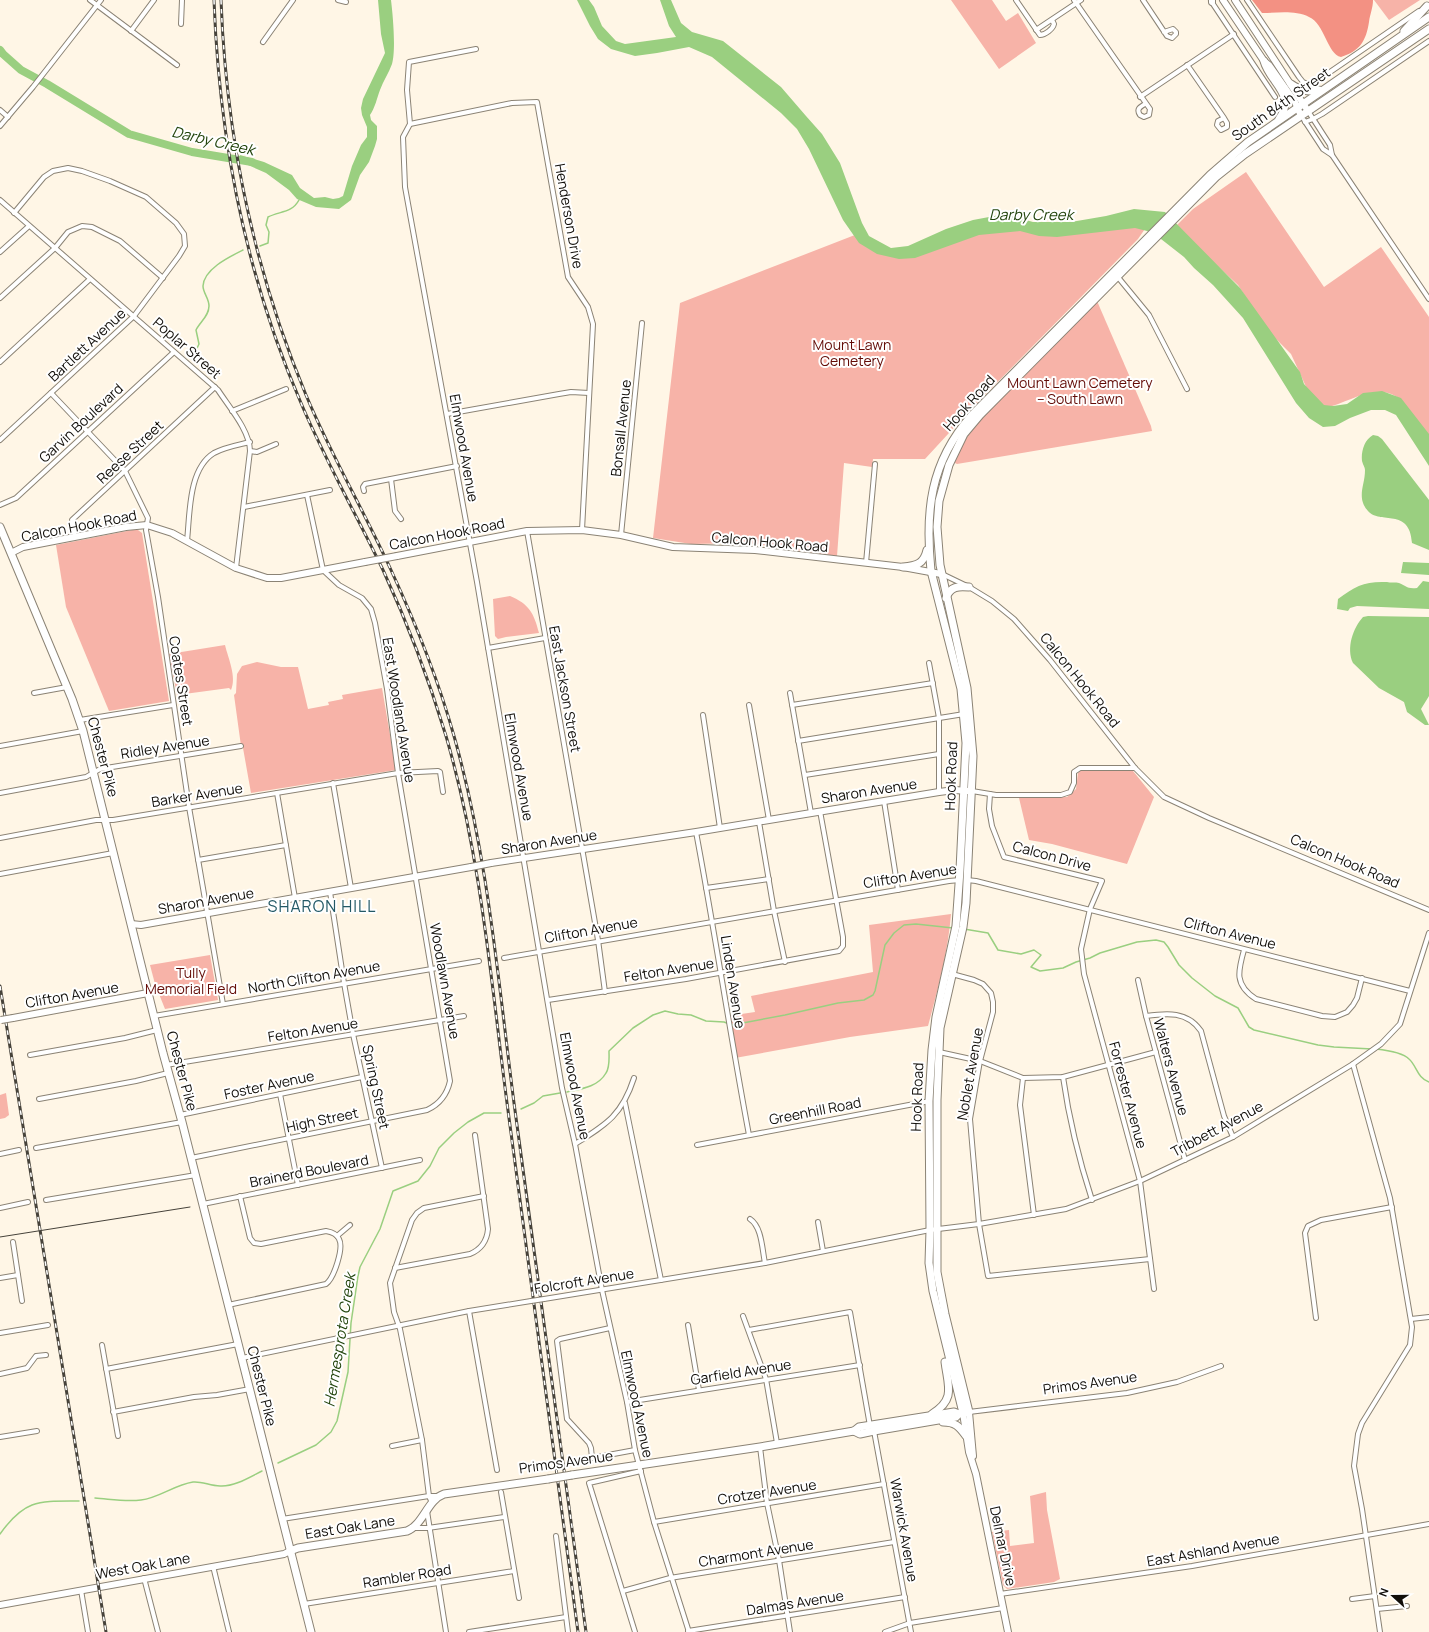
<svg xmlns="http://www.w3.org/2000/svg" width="1429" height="1632" font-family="Manrope,sans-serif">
	<rect width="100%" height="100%" fill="#fff6e6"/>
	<g fill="#f7b3a8">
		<path d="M951,0H992L1006,21L1018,13L1036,43L999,69Z"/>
		<path d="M1374,0H1420L1389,20Z"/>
		<path d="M1246,172L1324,287L1381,247L1429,317V439L1400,399C1376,381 1349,403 1325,408L1308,391L1291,354L1266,329L1238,285L1210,259L1177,225L1193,209Z"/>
		<path d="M1151,220L1138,239L972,408L925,459H873L872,467L844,463L837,556L748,543L691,544L653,538L680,303L860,233L896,253L956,233Z"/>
		<path d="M1097,301L1151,426L1152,431L957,464L953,462L971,430L980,419Z"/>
		<path d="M132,530H138L142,533L169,701L109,711L66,607L56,545Z"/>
		<path d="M510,596C529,604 534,613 539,633L506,637L498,639L495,636L493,599Z"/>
		<path d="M225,645C228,658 237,677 231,690L229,688L177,695L169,654Z"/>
		<path d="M257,662L281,667H298L308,709L329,705L328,702L343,699L342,695L382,688L396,770L251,793L243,748L241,746L234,695L236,693L237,674L242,666Z"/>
		<path d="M1081,770L1133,771L1154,797L1127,864L1052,844L1029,840L1019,798L1067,797L1076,789L1078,773Z"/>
		<path d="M951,914C948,952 938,989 928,1026L850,1037L735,1058L728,1016L755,1012L751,996L873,972L869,925Z"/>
		<path d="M210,955L218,1000L165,1009L155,984L150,965Z"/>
		<path d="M6,1093L9,1115L5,1118L0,1119V1095Z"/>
		<path d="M1046,1492L1047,1510L1060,1579L1054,1582L1007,1589L1003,1585L992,1532L1009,1530L1010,1546L1034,1543L1030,1496Z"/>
	</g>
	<path fill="#f39183" d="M1252,0H1373C1373,8 1370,14 1369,22C1366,41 1360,51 1341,57C1327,54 1325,24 1309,17C1295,10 1278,13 1262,13Z"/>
	<g fill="#9acf80">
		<path d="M378,0H391C393,16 396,50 392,64C389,73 383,81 380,90C377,98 375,108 370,115L371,120L377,126V139L375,146L369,162L360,175L351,200L339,209L316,207L297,199L289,190L266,173L241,162L240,155L264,162L292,175L300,188L314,198L325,197L333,199L339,198L343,196L352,166L361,145L367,137V127L362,115L361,108L363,99L385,53L381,34Z"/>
		<path d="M577,0H589L594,7L602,26L616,41L625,44L676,37L669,26L660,0H671L681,23L692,32L723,41L781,87L806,116L822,134L840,163L862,223L869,236L891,248L908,246L946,229L973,220L1005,214L1033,222H1071L1106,216L1134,209L1165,212L1240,288L1300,372L1304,384L1324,405L1333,406L1347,404L1363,393L1382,391L1401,398L1429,434V466L1396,415L1385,410H1371L1350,418L1335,426L1323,427L1309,418L1296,403L1243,318L1213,285L1194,268L1184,257L1161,239L1147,231L1135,228L1057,237L1039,236L1020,231L979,235L915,258L899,259L877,254L859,243L843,220L809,149L797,129L781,113L712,57L689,47L657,53L635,56L611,49L598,39L590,26Z"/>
		<path d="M1373,435L1378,436L1382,439L1429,500V550L1412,543C1410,507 1380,525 1368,511C1356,497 1365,486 1365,470C1365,467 1363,465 1362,461C1361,452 1364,440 1373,435Z"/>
		<path d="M1403,562L1429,563V575L1401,573Z"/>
		<path d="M1423,581L1429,582V609L1357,606L1350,608L1348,611L1337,609L1338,599C1355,586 1365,581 1387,582C1390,583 1396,582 1399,583C1407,586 1406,589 1417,588Z"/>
		<path d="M1368,616L1429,617V696L1421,709L1429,725H1425L1407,712L1404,702L1379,688L1353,663C1346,648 1353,628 1363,617Z"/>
	</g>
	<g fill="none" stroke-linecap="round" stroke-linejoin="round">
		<g stroke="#9acf80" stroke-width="1.5">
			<path d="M260,246L268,243L269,232L266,225L268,217C280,211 292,213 299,200"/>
			<path d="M192,359L199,344L196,330C200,322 209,316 209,306C209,298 203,293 203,286C204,269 229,257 243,250"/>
			<path d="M964,929L988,933L998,950L1021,954L1034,950L1041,955L1031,967L1040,971L1063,968L1076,962L1090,958L1100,953L1137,942L1156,940L1164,942L1168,947L1179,965L1192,978L1215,996L1238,1008L1249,1027L1254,1030L1318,1045L1334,1047L1372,1049"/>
			<path d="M1376,1049C1385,1050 1402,1052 1409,1059C1417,1066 1417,1078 1429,1082"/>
			<path d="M567,1092C581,1089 598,1087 606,1073C610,1067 609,1058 609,1051L633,1028L653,1015L665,1011L678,1014L691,1015L706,1021L724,1022L732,1025L785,1015L838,1003L864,1000L873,995L875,991L885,945L894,933L904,925L916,924L953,928"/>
			<path d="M521,1109L534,1103L543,1096L560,1093"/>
			<path d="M278,1463L316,1445L331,1432L337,1421L348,1372L351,1323L358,1276L360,1267L380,1229L393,1191L418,1181L430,1166L439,1148L454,1133L468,1122L484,1113H501"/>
			<path d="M95,1498C110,1499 125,1502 141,1500C159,1498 174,1485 193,1482C202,1481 210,1486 220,1486C234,1487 250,1477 262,1471"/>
			<path d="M0,1534C25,1499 39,1501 79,1501"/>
		</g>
		<path stroke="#9acf80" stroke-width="8" d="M0,50L3,54L21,70L47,84L129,134L192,152L252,162"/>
		<defs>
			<g id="street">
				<path d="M90,0L177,65"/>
				<path d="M338,0L346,2"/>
				<path d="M1016,0L1040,35C1045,35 1053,29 1054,24L1052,20"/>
				<path d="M1074,0L1150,109L1149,115L1144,117L1140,115C1136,109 1140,107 1145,104"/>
				<path d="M1143,0L1167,36L1172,38L1176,34V32L1173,29L1164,32"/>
				<path d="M1247,0L1299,77L1303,82L1308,84L1314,83L1419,11"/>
				<path d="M1211,1L1275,97"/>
				<path d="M181,24L182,0"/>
				<path d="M1036,30L1081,0"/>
				<path d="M131,31L154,0"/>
				<path d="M263,42L293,0"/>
				<path d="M476,49L409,62L407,90L410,124L403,137L405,187L477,582L562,1088L575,1144L602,1290L627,1402L635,1450L654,1522L689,1632"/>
				<path d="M1187,65L1190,69L1224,118L1227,123V127L1221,130L1217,125L1218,121L1224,118"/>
				<path d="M1140,97L1234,34"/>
				<path d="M0,110L8,117"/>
				<path d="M1308,111L1330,145L1332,155L1429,299"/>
				<path d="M1304,120L1323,149L1332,155"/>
				<path d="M1305,122L1313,119L1322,114L1429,41"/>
				<path d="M410,124L512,103L537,102L568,277L588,307L593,324L582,530"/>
				<path d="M0,126L33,87L101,0"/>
				<path d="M0,200L218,390C229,407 250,431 250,451L236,568"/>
				<path d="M0,252L29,226"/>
				<path d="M1117,276L1149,315L1187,389"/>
				<path d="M0,298L55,248L68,232L82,226L92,227L120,241L163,278"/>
				<path d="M0,362L90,279"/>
				<path d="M51,393L125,471L148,518L146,530L158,597L189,807L223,1004"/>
				<path d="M232,411L286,389"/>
				<path d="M447,414L559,394L571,392L589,393"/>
				<path d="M0,440L134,316L179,256L185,246L184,234L176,223L146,197L110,181L82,171L68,168L53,171L44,177L14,213"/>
				<path d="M250,451L257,452L276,444"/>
				<path d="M391,479L395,511L401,519"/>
				<path d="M364,491L363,487L365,484L457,466"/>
				<path d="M0,505L16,498L174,352"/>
				<path d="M244,507L330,490"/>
				<path d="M527,531L598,940L605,992"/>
				<path d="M621,535L642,323"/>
				<path d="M75,537L72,520L215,387"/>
				<path d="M187,541C190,514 188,469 214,453C225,447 238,445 250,442"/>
				<path d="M866,563L875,464"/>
				<path d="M942,574L969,587L992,601L1014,619L1050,660L1135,768L1164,797L1209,818L1429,910"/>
				<path d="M488,648L545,638"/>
				<path d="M929,663L939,718V792"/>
				<path d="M34,693L67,687"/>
				<path d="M790,693L811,813"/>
				<path d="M749,705L769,820"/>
				<path d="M792,705L933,683"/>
				<path d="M703,715L720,828"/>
				<path d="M80,720L173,705"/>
				<path d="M798,741L964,714"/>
				<path d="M0,746L83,731"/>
				<path d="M805,775L939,754"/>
				<path d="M333,783L351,888"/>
				<path d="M972,791L996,795H1061L1070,792L1074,783V772L1080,768H1135"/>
				<path d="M0,793L86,777L100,769L241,746"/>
				<path d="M277,793L295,898"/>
				<path d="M990,794L989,809L992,826L1004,857L1102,881L1090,909L1081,949L1084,974L1140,1181L1154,1289"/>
				<path d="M884,801L898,890"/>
				<path d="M759,822L774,911L785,962"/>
				<path d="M696,832C715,933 730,1034 749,1135"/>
				<path d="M0,838L96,820H113L398,773L438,771L440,772L443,792"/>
				<path d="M198,860L286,845"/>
				<path d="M0,874L113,853"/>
				<path d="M967,880L976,881L1410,991"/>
				<path d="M706,888L769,879"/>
				<path d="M330,892L344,983L353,1034L382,1168"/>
				<path d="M1244,950C1238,971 1234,985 1256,999L1322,1016L1335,1017L1347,1012L1353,1005L1357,998L1362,978"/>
				<path d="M504,958L949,881L960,880"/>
				<path d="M952,974L974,980L983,984L991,993L993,1002V1012L980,1061L970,1119L979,1224L988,1276L1150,1259"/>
				<path d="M1138,980L1146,1016L1185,1160"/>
				<path d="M548,1000L686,979L839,951L843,946V937L820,811"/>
				<path d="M154,1016L479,961"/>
				<path d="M1146,1016C1167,1013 1187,1011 1201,1031L1224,1116L1233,1137"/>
				<path d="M939,1052L980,1061L1023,1078L1063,1077L1156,1052"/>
				<path d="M30,1055L125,1038L157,1030"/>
				<path d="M1353,1064L1390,1198L1412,1327L1410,1345L1362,1423L1358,1434L1354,1466L1362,1509L1380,1632"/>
				<path d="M166,1065L464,1016"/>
				<path d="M1063,1077C1069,1119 1079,1160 1092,1200"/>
				<path d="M1023,1078L1020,1105L1034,1215"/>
				<path d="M280,1094L298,1185"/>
				<path d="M39,1099L136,1081L168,1073"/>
				<path d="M625,1103L661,1280"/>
				<path d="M180,1115L362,1077"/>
				<path d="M575,1144C607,1124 622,1115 634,1078"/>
				<path d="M697,1145L930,1101"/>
				<path d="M36,1148L182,1122"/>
				<path d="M0,1154L19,1150"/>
				<path d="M191,1158L427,1110C440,1104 447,1095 450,1081L398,773L387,689L375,623L371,609L362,598L339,585L323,570L307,495"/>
				<path d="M46,1200L196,1175"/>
				<path d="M203,1204L420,1160"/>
				<path d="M0,1208L28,1202"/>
				<path d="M750,1219C762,1227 762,1249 765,1263"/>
				<path d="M818,1222L823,1251"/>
				<path d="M337,1236L350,1225"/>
				<path d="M13,1242L22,1301"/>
				<path d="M395,1268L470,1254C482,1249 487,1241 488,1229L475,1135"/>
				<path d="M0,1278L18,1275"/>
				<path d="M544,1299L765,1263L930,1230L979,1224L1066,1209L1140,1181L1233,1137L1353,1064L1381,1044L1400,1024L1429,933"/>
				<path d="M228,1305L326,1284C334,1278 344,1248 339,1239C337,1234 332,1232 326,1231L261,1244L254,1243L250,1238L240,1196"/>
				<path d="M469,1311L497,1470"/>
				<path d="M743,1316L766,1379L777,1443"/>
				<path d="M1316,1318L1305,1233L1308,1226L1321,1220L1392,1207"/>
				<path d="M1411,1319L1429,1317"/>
				<path d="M688,1325L699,1390"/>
				<path d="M610,1328L560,1339L557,1341L567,1419L589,1443L591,1448L592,1458L635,1450"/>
				<path d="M749,1330L850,1312L870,1426"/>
				<path d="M0,1333L48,1325"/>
				<path d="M102,1345L118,1436"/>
				<path d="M242,1358L469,1311L531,1301"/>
				<path d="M106,1369L238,1344"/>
				<path d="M0,1374L27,1368L36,1356L46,1355"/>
				<path d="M627,1402L860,1365"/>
				<path d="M113,1412L194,1397L217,1395L250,1389"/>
				<path d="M969,1412L1127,1393L1177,1382L1221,1366"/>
				<path d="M874,1431L911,1632"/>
				<path d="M0,1437L37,1431"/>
				<path d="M392,1446L422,1440"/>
				<path d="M760,1447L767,1503L779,1560L790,1632"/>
				<path d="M501,1492L519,1598"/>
				<path d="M432,1503L429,1496L422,1440L400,1329L394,1312L390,1283L412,1220L417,1213L424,1208L484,1196"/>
				<path d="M427,1511L446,1632"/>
				<path d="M282,1519L429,1496H438"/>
				<path d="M654,1522L884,1484"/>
				<path d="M414,1528H428L504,1517"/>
				<path d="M556,1536L568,1632"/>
				<path d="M213,1566L229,1632"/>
				<path d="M144,1578L158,1632"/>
				<path d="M81,1590L88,1632"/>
				<path d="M623,1591L670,1578L894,1542"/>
				<path d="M1000,1594L1192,1566L1429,1524"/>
				<path d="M1352,1599L1375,1596"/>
				<path d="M304,1604L514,1571"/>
				<path d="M1377,1609L1407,1606"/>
				<path d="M688,1631L905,1597"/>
				<path d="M469,1632L566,1617"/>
				<path d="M635,1632L589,1483L641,1471"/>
				<path d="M885,1632L910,1623L1003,1608"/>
			</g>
			<g id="secondary">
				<path d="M1223,0L1264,61L1269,65L1295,102L1301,116"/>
				<path d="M1235,0L1308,111"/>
				<path d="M1212,2V0"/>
				<path d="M11,553L23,547L126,527L147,525L172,533L236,568L267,578H281L365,562"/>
				<path d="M397,556L527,531L582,530L621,535L673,547L755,550L903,567L941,574"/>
				<path d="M491,863L696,832L939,792L955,790L968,791"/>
				<path d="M131,924L141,925L471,867"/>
				<path d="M13,1018L148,993"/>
				<path d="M969,1412L973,1456"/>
				<path d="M963,1413L969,1452L976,1474L1008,1632"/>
				<path d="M0,1605L284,1554L290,1551"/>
			</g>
			<g id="primary">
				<path d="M1404,31L1427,6"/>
				<path d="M1264,61C1270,83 1297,94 1279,119"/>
				<path d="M1291,84C1301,91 1308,92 1319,90"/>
				<path d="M0,527L72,699L83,731L163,1053L182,1122L311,1632"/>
				<path d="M903,567C916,566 924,564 927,550"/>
				<path d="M946,598C950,586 959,586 969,587"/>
				<path d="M963,1413L933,1291L929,1263L930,1230L929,1101L932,1050L936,1017L956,926L960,870L966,743L961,689L931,571C925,511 930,463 971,416L1210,175L1248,142L1429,17"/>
				<path d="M932,1414C956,1399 948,1386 945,1362"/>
				<path d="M943,1422C955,1422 959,1426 966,1436"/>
				<path d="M854,1431L860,1434L874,1431L956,1417L959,1414L969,1412L945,1314L937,1272V1100L940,1028L963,927L966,903L973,756L967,688L940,565L937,527L939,501L949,465L964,434L980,415L1216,177L1245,154L1429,29"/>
				<path d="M572,1475L760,1447L854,1431L859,1427L954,1412L959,1414"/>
				<path d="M290,1551L298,1548L407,1531C424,1524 427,1500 444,1494L548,1479"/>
			</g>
		</defs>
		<use href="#street" stroke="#8b8375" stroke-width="6"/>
		<use href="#secondary" stroke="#8b8375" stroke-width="8"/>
		<use href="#primary" stroke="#8b8375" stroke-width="9"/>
		<use href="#street" stroke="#fff" stroke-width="4"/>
		<use href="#secondary" stroke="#fff" stroke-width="6"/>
		<use href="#primary" stroke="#fff" stroke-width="7"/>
		<path stroke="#46423a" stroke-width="1" d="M0,1237L190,1207"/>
		<defs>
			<g id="rail">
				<path d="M214,0C219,138 246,276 301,403C325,460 356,514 383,570C408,624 429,680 446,736C481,856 491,981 507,1103C530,1280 555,1456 578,1632"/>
				<path d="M221,0C226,136 254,270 306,395C331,455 364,511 391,570C416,624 438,679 454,736C488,856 498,980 514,1103C537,1280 563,1456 586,1632"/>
				<path d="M0,986L106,1632"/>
			</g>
		</defs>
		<use href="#rail" stroke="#46423a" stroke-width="3"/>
		<use href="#rail" stroke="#fff" stroke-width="1.5" stroke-dasharray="4.5" stroke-linecap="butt"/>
		<defs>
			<path id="street-bridge" d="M531,1301L544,1299"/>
			<g id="secondary-bridge">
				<path d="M365,562L397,556"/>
				<path d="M471,867L491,863"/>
				<path d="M1,1020L13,1018"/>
			</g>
			<path id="primary-bridge" d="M548,1479L572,1475"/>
		</defs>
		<use href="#street-bridge" stroke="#8b8375" stroke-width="6" stroke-linecap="butt"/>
		<use href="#secondary-bridge" stroke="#8b8375" stroke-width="8" stroke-linecap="butt"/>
		<use href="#primary-bridge" stroke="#8b8375" stroke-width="9" stroke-linecap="butt"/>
		<use href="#street-bridge" stroke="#fff" stroke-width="4"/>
		<use href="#secondary-bridge" stroke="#fff" stroke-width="6"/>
		<use href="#primary-bridge" stroke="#fff" stroke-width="7"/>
	</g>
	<g text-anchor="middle" stroke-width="4" stroke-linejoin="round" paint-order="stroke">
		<g font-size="14" fill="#110e09" stroke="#fff">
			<text transform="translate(1281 104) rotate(-35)" y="5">South 84th Street</text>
			<text transform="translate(569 216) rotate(80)" y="5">Henderson Drive</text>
			<text transform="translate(87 345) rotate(-43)" y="5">Bartlett Avenue</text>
			<text transform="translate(187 348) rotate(41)" y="5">Poplar Street</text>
			<text transform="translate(969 403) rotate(-48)" y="5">Hook Road</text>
			<text transform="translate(81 423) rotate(-43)" y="5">Garvin Boulevard</text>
			<text transform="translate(621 428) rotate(-84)" y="5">Bonsall Avenue</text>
			<text transform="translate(464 448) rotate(80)" y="5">Elmwood Avenue</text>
			<text transform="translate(130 452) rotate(-43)" y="5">Reese Street</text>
			<text transform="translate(79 526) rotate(-11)" y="5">Calcon Hook Road</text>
			<text transform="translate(447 534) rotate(-11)" y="5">Calcon Hook Road</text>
			<text transform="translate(770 542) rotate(5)" y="5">Calcon Hook Road</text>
			<text transform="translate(1080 680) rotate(51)" y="5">Calcon Hook Road</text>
			<text transform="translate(181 681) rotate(81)" y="5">Coates Street</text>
			<text transform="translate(565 689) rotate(80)" y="5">East Jackson Street</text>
			<text transform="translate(399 710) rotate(81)" y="5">East Woodland Avenue</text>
			<text transform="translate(165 747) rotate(-9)" y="5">Ridley Avenue</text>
			<text transform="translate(103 757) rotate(75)" y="5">Chester Pike</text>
			<text transform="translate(519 767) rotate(80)" y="5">Elmwood Avenue</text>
			<text transform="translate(951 776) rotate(-88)" y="5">Hook Road</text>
			<text transform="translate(869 791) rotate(-9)" y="5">Sharon Avenue</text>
			<text transform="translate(197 795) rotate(-9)" y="5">Barker Avenue</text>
			<text transform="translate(549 842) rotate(-9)" y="5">Sharon Avenue</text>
			<text transform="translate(1052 856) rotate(15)" y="5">Calcon Drive</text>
			<text transform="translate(1345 861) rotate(23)" y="5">Calcon Hook Road</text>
			<text transform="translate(910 876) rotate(-9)" y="5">Clifton Avenue</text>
			<text transform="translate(206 901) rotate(-10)" y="5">Sharon Avenue</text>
			<text transform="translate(591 930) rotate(-10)" y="5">Clifton Avenue</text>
			<text transform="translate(1230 933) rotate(14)" y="5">Clifton Avenue</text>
			<text transform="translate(669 970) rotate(-9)" y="5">Felton Avenue</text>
			<text transform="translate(314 977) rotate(-10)" y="5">North Clifton Avenue</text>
			<text transform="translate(445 981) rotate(80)" y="5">Woodlawn Avenue</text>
			<text transform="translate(733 982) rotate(81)" y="5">Linden Avenue</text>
			<text transform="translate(72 995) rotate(-10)" y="5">Clifton Avenue</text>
			<text transform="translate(313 1030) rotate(-9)" y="5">Felton Avenue</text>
			<text transform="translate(1171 1067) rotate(75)" y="5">Walters Avenue</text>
			<text transform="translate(182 1071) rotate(75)" y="5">Chester Pike</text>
			<text transform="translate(970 1074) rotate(-80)" y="5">Noblet Avenue</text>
			<text transform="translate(269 1085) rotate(-12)" y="5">Foster Avenue</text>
			<text transform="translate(575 1086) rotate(79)" y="5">Elmwood Avenue</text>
			<text transform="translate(376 1087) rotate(78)" y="5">Spring Street</text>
			<text transform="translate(1128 1095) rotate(75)" y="5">Forrester Avenue</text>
			<text transform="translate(917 1097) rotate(-88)" y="5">Hook Road</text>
			<text transform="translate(815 1111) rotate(-11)" y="5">Greenhill Road</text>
			<text transform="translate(322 1120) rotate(-12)" y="5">High Street</text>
			<text transform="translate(1217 1129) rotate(-28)" y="5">Tribbett Avenue</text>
			<text transform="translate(309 1171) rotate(-11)" y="5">Brainerd Boulevard</text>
			<text transform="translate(584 1281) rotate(-9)" y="5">Folcroft Avenue</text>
			<text transform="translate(741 1372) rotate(-9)" y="5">Garfield Avenue</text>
			<text transform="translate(1090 1383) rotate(-8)" y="5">Primos Avenue</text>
			<text transform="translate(262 1386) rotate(76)" y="5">Chester Pike</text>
			<text transform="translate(637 1404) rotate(78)" y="5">Elmwood Avenue</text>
			<text transform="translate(566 1462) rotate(-8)" y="5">Primos Avenue</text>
			<text transform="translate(767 1492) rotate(-9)" y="5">Crotzer Avenue</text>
			<text transform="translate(350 1527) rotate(-9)" y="5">East Oak Lane</text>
			<text transform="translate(904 1530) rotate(80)" y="5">Warwick Avenue</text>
			<text transform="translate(1003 1546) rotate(78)" y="5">Delmar Drive</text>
			<text transform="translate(1213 1550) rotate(-10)" y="5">East Ashland Avenue</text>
			<text transform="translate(756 1553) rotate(-9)" y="5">Charmont Avenue</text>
			<text transform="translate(143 1566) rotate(-10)" y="5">West Oak Lane</text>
			<text transform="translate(407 1576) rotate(-9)" y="5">Rambler Road</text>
			<text transform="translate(795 1603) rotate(-9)" y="5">Dalmas Avenue</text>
		</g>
		<g font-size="14" fill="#630b06" stroke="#fff">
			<text x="852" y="350">Mount Lawn<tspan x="852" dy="16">Cemetery</tspan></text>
			<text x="1080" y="388">Mount Lawn Cemetery<tspan x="1080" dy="16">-- South Lawn</tspan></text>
			<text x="191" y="978">Tully<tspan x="191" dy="16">Memorial Field</tspan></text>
		</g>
		<g font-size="15" font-style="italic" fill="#23450d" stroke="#fff">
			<text transform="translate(213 141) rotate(13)" y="5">Darby Creek</text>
			<text x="1031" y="220">Darby Creek</text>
			<text transform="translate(340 1340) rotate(-81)" y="5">Hermesprota Creek</text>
		</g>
		<g font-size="16" letter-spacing="1" fill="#235966" stroke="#fff">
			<text x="322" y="912">SHARON HILL</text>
		</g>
	</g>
	<g transform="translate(1393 1596) rotate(291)" stroke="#ffffff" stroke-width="3" paint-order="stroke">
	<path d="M0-3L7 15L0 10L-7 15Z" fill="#110e09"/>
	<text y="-6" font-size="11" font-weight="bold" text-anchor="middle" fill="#110e09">N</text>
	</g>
</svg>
